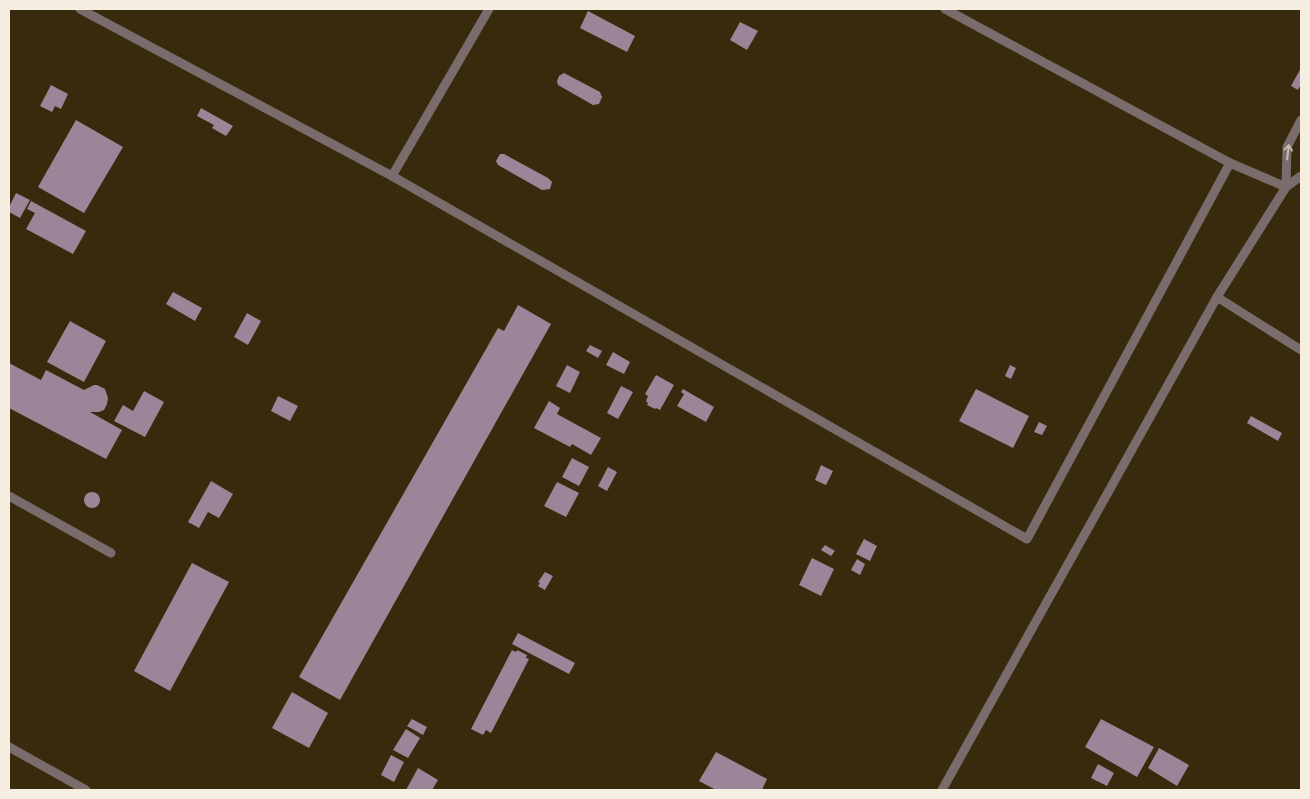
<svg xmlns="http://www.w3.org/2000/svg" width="1310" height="799" font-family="'Work Sans',sans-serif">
	<rect width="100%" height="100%" fill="#2f240e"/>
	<rect fill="#382a0c" x="9" y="9" width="1292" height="781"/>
	<g fill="#9c8598">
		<path d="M588,11L635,36L627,52L580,28Z"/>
		<path d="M740,22L758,31L747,50L730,40Z"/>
		<path d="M1301,68V84L1298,90L1291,86Z"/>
		<path d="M564,73L600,92L602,97L599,104L593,105L558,85L557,81L559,76Z"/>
		<path d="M51,85L68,94L61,109L55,106L52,112L40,106Z"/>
		<path d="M201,108L233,126L226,136L212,128L214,125L197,116Z"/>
		<path d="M76,120L123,147L84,213L38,187Z"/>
		<path d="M500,154H504L548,178L552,182L550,189L542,190L498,165L496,161Z"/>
		<path d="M16,193L30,200L20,218L9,212V207Z"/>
		<path d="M31,201L86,231L73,254L26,229L35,213L27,209Z"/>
		<path d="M173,292L202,308L195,321L166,304Z"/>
		<path d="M518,305L551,324L340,700L299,677L498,328L504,331Z"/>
		<path d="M247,313L261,321L248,345L234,337Z"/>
		<path d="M70,321L106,341L84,382L47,362Z"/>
		<path d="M590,345L602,351L598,358L586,351Z"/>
		<path d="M613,352L630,362L624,374L606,365Z"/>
		<path d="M9,363L41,380L46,370L84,390L94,385H97L105,389L108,398L107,404L104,410L99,412H90L122,430L106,459L9,408Z"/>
		<path d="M567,365L580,372L570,393L556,386Z"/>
		<path d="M1010,365L1016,368L1011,379L1005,376Z"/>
		<path d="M656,375L674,385L660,410L656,408L655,409L647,405L648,403L646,401L648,396L645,394Z"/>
		<path d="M621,386L633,392L618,419L607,413Z"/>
		<path d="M683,389L714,407L706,422L677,406L684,394L681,392Z"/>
		<path d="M976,389L1029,416L1013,448L959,421Z"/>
		<path d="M144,391L164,402L145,437L114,421L123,405L133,411Z"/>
		<path d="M278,396L298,406L290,421L271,411Z"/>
		<path d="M549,401L560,408L557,414L601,438L591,455L572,444L570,447L534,428Z"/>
		<path d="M1251,416L1282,433L1278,441L1247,423Z"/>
		<path d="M1039,422L1047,426L1042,435L1034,432Z"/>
		<path d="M572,458L589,467L579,486L562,477Z"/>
		<path d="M821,465L833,471L826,485L815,480Z"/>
		<path d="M608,467L617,472L607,491L598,486Z"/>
		<path d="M211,481L233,494L219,518L208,512L199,528L188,522Z"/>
		<path d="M557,482L579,493L566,517L544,506Z"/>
		<circle cx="92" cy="500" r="8"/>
		<path d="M864,539L877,546L870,561L856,554Z"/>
		<path d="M825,545L835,551L831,556L821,550Z"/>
		<path d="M812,558L834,569L821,596L799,585Z"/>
		<path d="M857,559L865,564L860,575L851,570Z"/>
		<path d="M192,563L229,582L170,691L134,671Z"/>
		<path d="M545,572L553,576L545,590L538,586L540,583L538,582Z"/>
		<path d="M518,633L575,663L569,674L512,644Z"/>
		<path d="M512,650L516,652L517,650L527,655L526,658L529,659L491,733L486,730L483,735L471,729Z"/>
		<path d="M292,692L328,713L309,748L272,728Z"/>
		<path d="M412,719L427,727L423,735L407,726Z"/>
		<path d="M1101,719L1154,747L1137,777L1085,747Z"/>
		<path d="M406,729L420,738L408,758L393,750Z"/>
		<path d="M1159,748L1189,765L1177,786L1148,768Z"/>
		<path d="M716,752L767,779L762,790H716L699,781Z"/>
		<path d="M391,755L404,762L394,782L381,775Z"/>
		<path d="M1098,764L1114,773L1107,786L1091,778Z"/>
		<path d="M418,768L438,780L432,790H406Z"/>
	</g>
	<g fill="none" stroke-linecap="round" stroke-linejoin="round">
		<g stroke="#7a6c6c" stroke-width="9">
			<path d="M80,9L392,176L1027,539L1230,163"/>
			<path d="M945,9L1230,163L1286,187"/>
			<path d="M392,176L489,9"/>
			<path d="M1286,187L1287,147L1301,120"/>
			<path d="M1217,297L1301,350"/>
			<path d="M9,496L111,553"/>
			<path d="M9,747L86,790"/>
			<path d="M942,790L1217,297L1286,187L1301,176"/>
		</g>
	</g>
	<defs><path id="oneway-shaft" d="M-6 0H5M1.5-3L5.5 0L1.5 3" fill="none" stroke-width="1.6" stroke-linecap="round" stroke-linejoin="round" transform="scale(1.25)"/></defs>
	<use stroke="#c4bbb2" href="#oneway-shaft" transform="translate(1288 152) rotate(-83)"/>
	<rect width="1310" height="799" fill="none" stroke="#f6efe1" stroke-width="20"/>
</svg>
